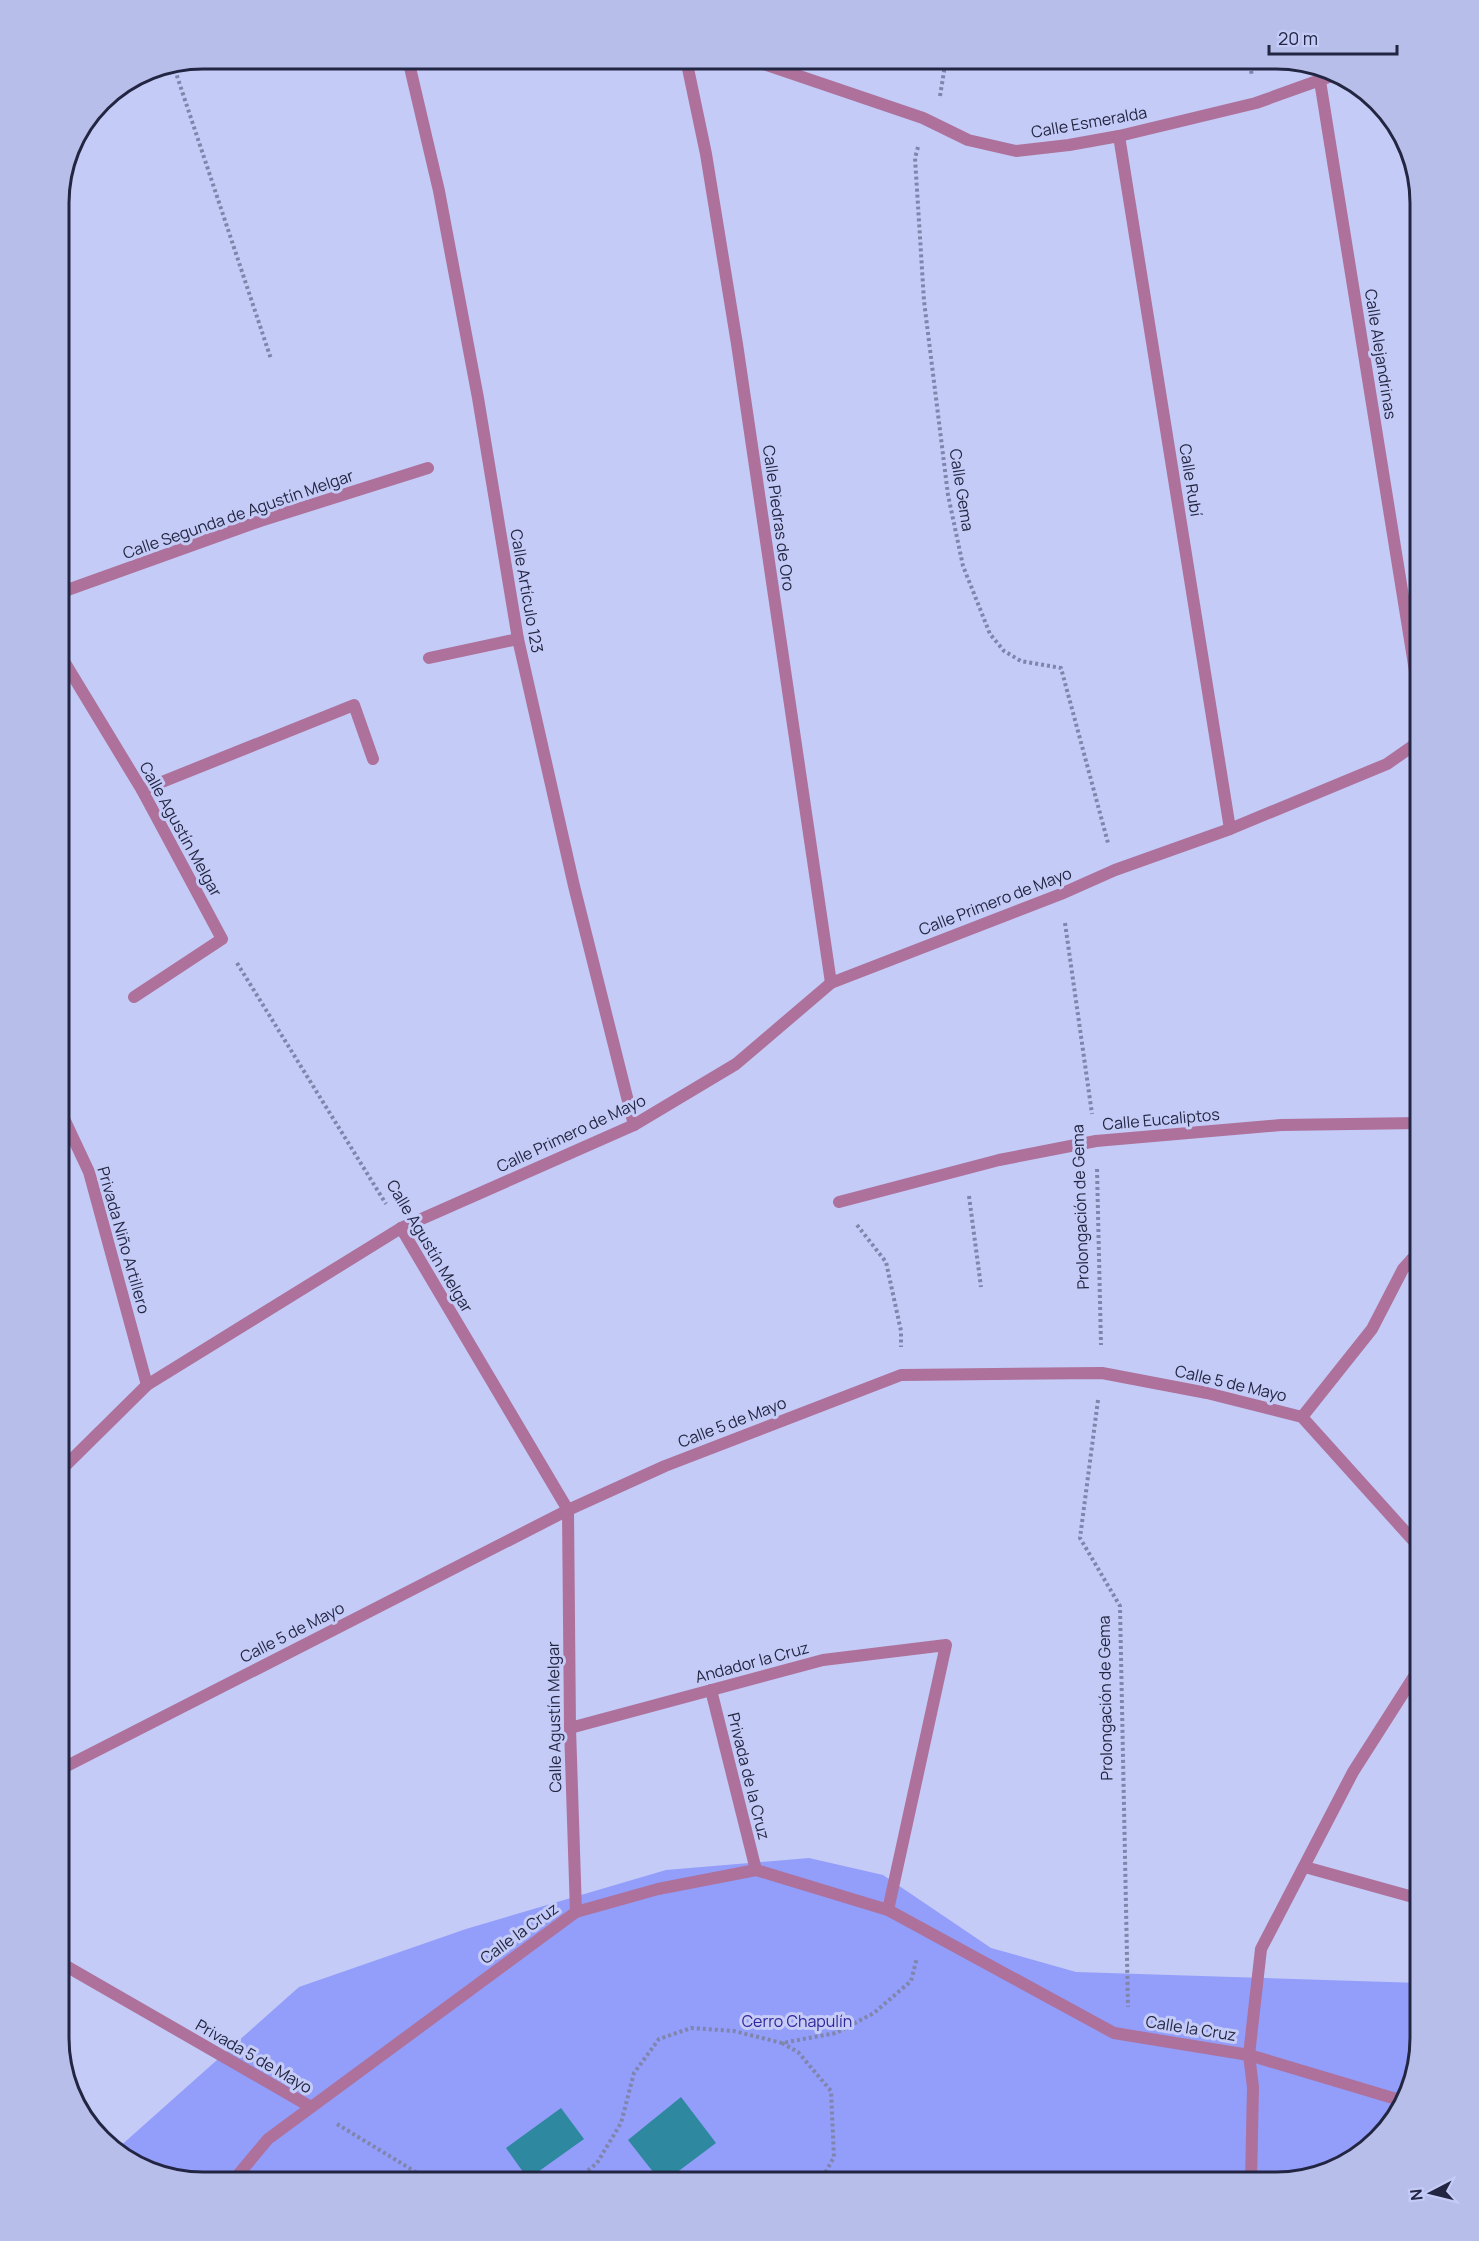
<svg xmlns="http://www.w3.org/2000/svg" width="1479" height="2241" font-family="Manrope,sans-serif">
	<rect width="100%" height="100%" fill="#c4cbf7"/>
	<path fill="#939dfa" d="M809,1858L883,1875L991,1948L1076,1972L1420,1983V2038L1401,2110L1348,2163L1276,2182H194L131,2163L117,2149L299,1987L466,1929L666,1870Z"/>
	<g fill="#2e889f">
		<path d="M681,2097L716,2143L664,2182H661L628,2140Z"/>
		<path d="M561,2108L584,2139L528,2179L506,2148Z"/>
	</g>
	<g fill="none" stroke-linecap="round" stroke-linejoin="round">
		<g stroke="#8085ab" stroke-width="4" stroke-dasharray="3 3" stroke-linecap="butt">
			<path d="M1249,59L1252,76"/>
			<path d="M173,64L271,359"/>
			<path d="M940,96L946,59"/>
			<path d="M918,147L915,158L924,301L948,495L963,566L990,634L1004,651L1021,661L1061,668L1108,843"/>
			<path d="M1065,923L1092,1114"/>
			<path d="M237,963L386,1204"/>
			<path d="M1097,1169L1101,1345"/>
			<path d="M969,1196L981,1287"/>
			<path d="M857,1225L886,1262L901,1331V1347"/>
			<path d="M1098,1400L1080,1538L1120,1606L1128,2007"/>
			<path d="M782,2043L798,2052L831,2091L834,2157L820,2182"/>
			<path d="M337,2124L432,2182"/>
			<path d="M574,2182L597,2163L621,2123L634,2073L659,2039L691,2028L734,2031L782,2043L836,2033L874,2013L911,1981L917,1958"/>
		</g>
		<g stroke="#ad719b" stroke-width="12">
			<path d="M408,59L439,191L478,398L518,639L574,886L634,1125"/>
			<path d="M686,59L706,154L737,344L831,983"/>
			<path d="M749,59L923,118L968,140L1016,151L1069,145L1119,136L1256,103L1334,75"/>
			<path d="M1320,81L1420,702"/>
			<path d="M1119,136L1230,829"/>
			<path d="M59,593L260,521L428,468"/>
			<path d="M59,653L142,790L222,939L134,997"/>
			<path d="M429,658L518,639"/>
			<path d="M142,790L354,705L373,759"/>
			<path d="M59,1108L89,1172L147,1385"/>
			<path d="M839,1202L999,1160L1096,1141L1281,1125L1420,1123"/>
			<path d="M401,1228L568,1510L570,1728L576,1912"/>
			<path d="M1302,1417L1372,1329L1403,1269L1420,1250"/>
			<path d="M59,1472L147,1385L401,1228L634,1125L736,1064L831,983L1061,894L1115,870L1230,829L1387,764L1420,741"/>
			<path d="M711,1690L756,1870"/>
			<path d="M570,1728L823,1660L946,1645L888,1910"/>
			<path d="M59,1770L568,1510L665,1466L901,1375L1102,1373L1207,1393L1302,1417L1420,1548"/>
			<path d="M1305,1867L1420,1899"/>
			<path d="M59,1962L311,2107"/>
			<path d="M232,2182L268,2139L576,1912L658,1889L756,1870L888,1910L1114,2033L1249,2055L1403,2101"/>
			<path d="M1251,2182L1253,2087L1249,2055L1261,1949L1353,1772L1420,1667"/>
		</g>
	</g>
	<g text-anchor="middle" stroke-width="6" stroke-linejoin="round" paint-order="stroke">
		<g font-size="16" fill="#232642" stroke="#c4cbf7">
			<text transform="translate(1089 122) rotate(-10)" y="6">Calle Esmeralda</text>
			<text transform="translate(1381 354) rotate(81)" y="6">Calle Alejandrinas</text>
			<text transform="translate(1191 480) rotate(81)" y="6">Calle Rubí</text>
			<text transform="translate(962 490) rotate(81)" y="6">Calle Gema</text>
			<text transform="translate(238 514) rotate(-19)" y="6">Calle Segunda de Agustín Melgar</text>
			<text transform="translate(779 518) rotate(82)" y="6">Calle Piedras de Oro</text>
			<text transform="translate(527 591) rotate(80)" y="6">Calle Artículo 123</text>
			<text transform="translate(181 829) rotate(61)" y="6">Calle Agustín Melgar</text>
			<text transform="translate(995 901) rotate(-21)" y="6">Calle Primero de Mayo</text>
			<text transform="translate(1161 1119) rotate(-5)" y="6">Calle Eucaliptos</text>
			<text transform="translate(571 1133) rotate(-25)" y="6">Calle Primero de Mayo</text>
			<text transform="translate(1080 1207) rotate(-92)" y="6">Prolongación de Gema</text>
			<text transform="translate(124 1240) rotate(74)" y="6">Privada Niño Artillero</text>
			<text transform="translate(430 1246) rotate(59)" y="6">Calle Agustín Melgar</text>
			<text transform="translate(1231 1383) rotate(13)" y="6">Calle 5 de Mayo</text>
			<text transform="translate(732 1422) rotate(-21)" y="6">Calle 5 de Mayo</text>
			<text transform="translate(292 1632) rotate(-27)" y="6">Calle 5 de Mayo</text>
			<text transform="translate(752 1662) rotate(-15)" y="6">Andador la Cruz</text>
			<text transform="translate(1105 1698) rotate(-91)" y="6">Prolongación de Gema</text>
			<text transform="translate(554 1717) rotate(-91)" y="6">Calle Agustín Melgar</text>
			<text transform="translate(749 1776) rotate(76)" y="6">Privada de la Cruz</text>
			<text transform="translate(519 1933) rotate(-36)" y="6">Calle la Cruz</text>
			<text transform="translate(1191 2028) rotate(9)" y="6">Calle la Cruz</text>
			<text transform="translate(254 2056) rotate(30)" y="6">Privada 5 de Mayo</text>
		</g>
		<g font-size="16" fill="#32259a" stroke="#c4cbf7">
			<text x="797" y="2027">Cerro Chapulín</text>
		</g>
	</g>
	<path d="M0 0H1479V2241H0ZM203 69H1276A134 134 0 0 1 1410 203V2038A134 134 0 0 1 1276 2172H203A134 134 0 0 1 69 2038V203A134 134 0 0 1 203 69Z" fill="#b7bee9" fill-rule="evenodd"/>
	<path fill="none" stroke="#232642" stroke-width="3" d="M203 69H1276A134 134 0 0 1 1410 203V2038A134 134 0 0 1 1276 2172H203A134 134 0 0 1 69 2038V203A134 134 0 0 1 203 69Z"/>
	<g transform="translate(1431 2193) rotate(263)" stroke="#c4cbf7" stroke-width="4.5" paint-order="stroke">
	<path d="M0-4.5L10 22L0 15L-10 22Z" fill="#232642"/>
	<text y="-9" font-size="16" font-weight="bold" text-anchor="middle" fill="#232642">N</text>
	</g>
	<path d="M1269 45v9h128v-9" fill="none" stroke="#232642" stroke-width="3"/>
	<text x="1278" y="45" font-size="18" fill="#232642" stroke="#c4cbf7" stroke-width="4.5" paint-order="stroke">20 m</text>
</svg>
